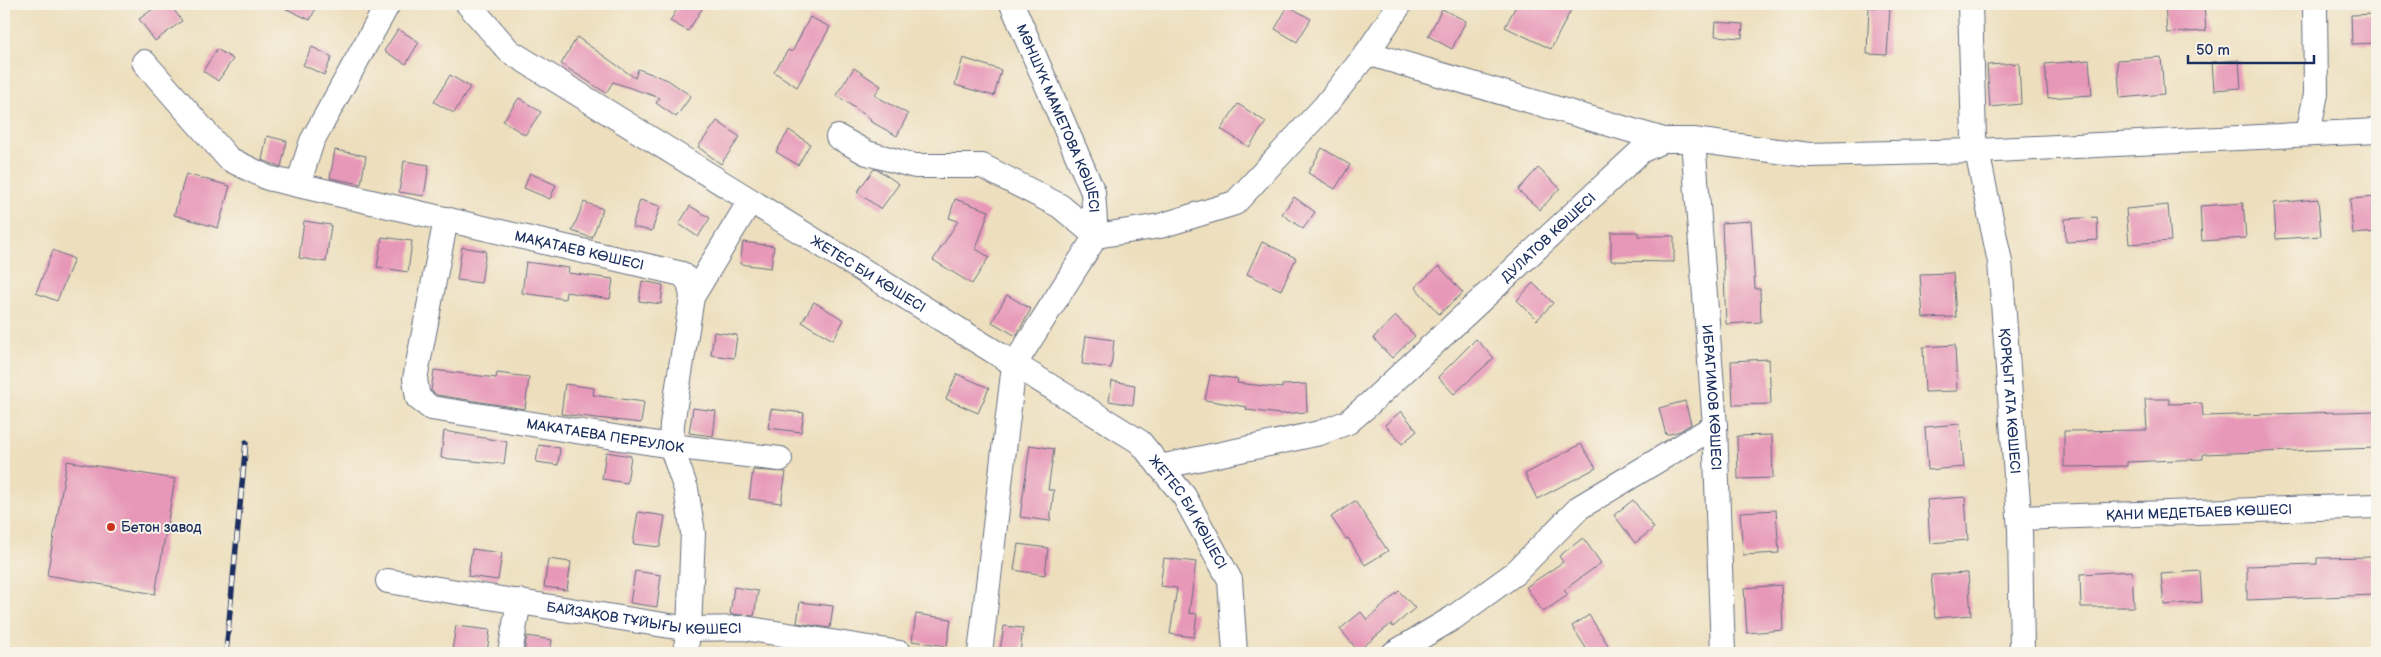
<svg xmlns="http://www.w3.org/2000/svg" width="2381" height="657" font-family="'Balsamiq Sans',sans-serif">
	<rect width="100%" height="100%" fill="#f7f3e8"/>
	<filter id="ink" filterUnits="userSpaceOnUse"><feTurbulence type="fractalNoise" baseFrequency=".02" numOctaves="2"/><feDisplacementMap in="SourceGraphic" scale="10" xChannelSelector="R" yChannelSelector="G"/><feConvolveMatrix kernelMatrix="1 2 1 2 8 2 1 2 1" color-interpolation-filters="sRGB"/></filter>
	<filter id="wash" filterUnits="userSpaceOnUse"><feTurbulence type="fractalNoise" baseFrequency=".0096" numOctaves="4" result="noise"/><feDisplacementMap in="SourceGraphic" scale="20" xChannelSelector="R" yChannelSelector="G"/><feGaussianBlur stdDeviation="1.12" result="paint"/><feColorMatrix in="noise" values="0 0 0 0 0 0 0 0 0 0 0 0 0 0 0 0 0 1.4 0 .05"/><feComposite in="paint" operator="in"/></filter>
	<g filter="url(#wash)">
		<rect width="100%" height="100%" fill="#eddfbd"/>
		<g id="blocks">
			<g fill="#e797b7">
				<path d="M160,4H170L182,21L155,41L139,19Z"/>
				<path d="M276,4H318L310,20Z"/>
				<path d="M680,4H705L688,31L670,21Z"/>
				<path d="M1517,4H1563L1572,8L1551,49L1505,27Z"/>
				<path d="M2165,4H2204L2206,31L2167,33Z"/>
				<path d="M1288,6L1311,19L1297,42L1275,29Z"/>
				<path d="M1869,7L1890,8L1887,55L1867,54Z"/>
				<path d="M1442,9L1466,21L1452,49L1428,36Z"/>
				<path d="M2377,14V43L2352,44L2351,15Z"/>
				<path d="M810,17L830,27L797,87L774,72L788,50L792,52Z"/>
				<path d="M1716,22L1743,24L1742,38L1715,36Z"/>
				<path d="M398,29L419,42L406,64L384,51Z"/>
				<path d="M577,37L635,78L638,69L668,80L691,96L676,117L656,103L660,98L613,82L606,93L561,64Z"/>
				<path d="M312,47L332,57L324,75L303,65Z"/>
				<path d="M217,49L233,59L218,81L203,71Z"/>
				<path d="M2161,57L2164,94L2120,98L2117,60Z"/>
				<path d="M963,58L1001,70L994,96L955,85Z"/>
				<path d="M2089,60L2092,95L2048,98L2045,64Z"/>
				<path d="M2239,60L2241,88L2214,90L2212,62Z"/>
				<path d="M2019,63L2021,104L1990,107L1987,65Z"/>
				<path d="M854,68L881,86L874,95L908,114L897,136L870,121L871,119L836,95Z"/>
				<path d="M450,75L470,87L454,113L434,102Z"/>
				<path d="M519,98L541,112L525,135L503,121Z"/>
				<path d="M1238,104L1266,122L1249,147L1221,129Z"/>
				<path d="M717,121L740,137L721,164L698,147Z"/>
				<path d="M789,130L810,144L798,165L776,152Z"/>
				<path d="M267,136L287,141L281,167L262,160Z"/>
				<path d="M1322,148L1350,165L1335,189L1308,173Z"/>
				<path d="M335,150L366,156L361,184L330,178Z"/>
				<path d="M404,161L429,165L424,196L399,192Z"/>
				<path d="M1538,168L1560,188L1540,210L1518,190Z"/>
				<path d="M874,169L880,171L899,184L881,209L857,192Z"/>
				<path d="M530,173L556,185L550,199L524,188Z"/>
				<path d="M186,174L230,186L218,228L174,215Z"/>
				<path d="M1294,197L1315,212L1303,229L1282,214Z"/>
				<path d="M2377,197V232L2353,234L2350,199Z"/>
				<path d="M955,199L989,211L976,249L989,257L972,284L933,260L958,221L949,218Z"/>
				<path d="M2318,199L2321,236L2276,239L2274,203Z"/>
				<path d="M640,200L660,206L652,231L632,227Z"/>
				<path d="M584,202L603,209L592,238L572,231Z"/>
				<path d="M2243,203L2246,238L2202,241L2200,206Z"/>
				<path d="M2168,205L2171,241L2129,244L2126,209Z"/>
				<path d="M690,206L710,218L698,237L679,224Z"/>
				<path d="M2097,217L2098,240L2066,242L2065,219Z"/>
				<path d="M304,221L331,225L326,262L299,258Z"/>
				<path d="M1751,221L1755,289H1760L1761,322L1726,324L1722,223Z"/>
				<path d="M1611,232H1638V236H1674V262L1611,261Z"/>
				<path d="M382,237L412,241L408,272L377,267Z"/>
				<path d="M743,242L774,246L771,268L740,264Z"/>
				<path d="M1262,242L1296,258L1281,290L1247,274Z"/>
				<path d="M462,247L486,251L481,283L457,280Z"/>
				<path d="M53,250L74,259L57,301L36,293Z"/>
				<path d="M526,262L569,268L568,273L613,279L610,299L566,292L565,299L522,293Z"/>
				<path d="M1439,266L1463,293L1439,314L1415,287Z"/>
				<path d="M1953,273L1956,317L1923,318L1920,274Z"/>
				<path d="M642,281L663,285L661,304L639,301Z"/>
				<path d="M1533,283L1553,303L1537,320L1517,300Z"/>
				<path d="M1007,295L1031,309L1016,336L992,322Z"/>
				<path d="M814,302L844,320L833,340L802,322Z"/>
				<path d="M1396,316L1415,336L1392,358L1373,338Z"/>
				<path d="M714,332L737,335L734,358L711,355Z"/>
				<path d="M1086,336L1114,340L1111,368L1082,364Z"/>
				<path d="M1476,339L1494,358L1454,394L1438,377Z"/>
				<path d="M1955,345L1957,391L1925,392L1923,347Z"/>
				<path d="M1769,359L1771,404L1733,405L1731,361Z"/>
				<path d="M434,370L496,378L497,373L529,377L525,409L437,395L431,391Z"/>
				<path d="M957,374L989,388L978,413L946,399Z"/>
				<path d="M1210,375L1238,379L1237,383L1282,388V385L1306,384L1307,412L1280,414L1246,410L1247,407L1205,400Z"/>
				<path d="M1112,381L1135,385L1133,405L1109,401Z"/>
				<path d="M565,384L594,388L593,395L644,402L641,423L561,414Z"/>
				<path d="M2145,399H2169V404L2202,403L2203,416L2377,411V448L2203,454V459L2127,462V466L2064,467V431L2147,430Z"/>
				<path d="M1685,401L1691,424L1680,431L1666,435L1659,408Z"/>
				<path d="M693,408L716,411L713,436L689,433Z"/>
				<path d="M771,409L804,413L801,432L768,428Z"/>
				<path d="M1401,411L1417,431L1402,444L1385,425Z"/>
				<path d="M1960,424L1964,467L1928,470L1925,427Z"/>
				<path d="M444,431L507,442L504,464L441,458Z"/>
				<path d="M1772,435L1773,478L1738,479L1737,436Z"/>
				<path d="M1581,444L1596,468L1537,499L1525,474Z"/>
				<path d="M539,445L560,448L558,465L536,462Z"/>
				<path d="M1030,445L1054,449L1048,490H1054L1050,521L1020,517Z"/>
				<path d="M606,452L631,456L627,483L602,479Z"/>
				<path d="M67,461L175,479L155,594L47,575Z"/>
				<path d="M753,470L786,472L781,503L749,499Z"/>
				<path d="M1965,497L1968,540L1930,543L1927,500Z"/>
				<path d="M1633,500L1654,528L1635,543L1614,515Z"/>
				<path d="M1355,501L1388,551L1365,565L1348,538L1346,539L1331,517Z"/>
				<path d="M1776,510L1779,553L1743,555L1740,512Z"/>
				<path d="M638,512L665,516L660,547L633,544Z"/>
				<path d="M1583,538L1601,563L1564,590L1568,595L1543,612L1526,587L1563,562L1559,556Z"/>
				<path d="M1018,544L1048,548L1045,575L1014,570Z"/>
				<path d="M472,549L502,553L498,580L468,576Z"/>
				<path d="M2372,557L2373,595L2247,600V566L2317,564V558Z"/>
				<path d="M1164,558L1196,562L1189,613L1197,614L1194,637L1170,634L1177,588L1160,586Z"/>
				<path d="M548,559L571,562L567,590L544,587Z"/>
				<path d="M635,571L661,575L657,607L630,603Z"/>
				<path d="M2132,571L2134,607H2081L2080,574Z"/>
				<path d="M2200,571L2202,602L2164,605L2161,574Z"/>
				<path d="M1968,573L1971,615L1935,618L1931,575Z"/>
				<path d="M1781,585L1783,630L1747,633L1744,588Z"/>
				<path d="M734,587L758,591L754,616L730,614Z"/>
				<path d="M1399,591L1415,608L1393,627L1391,624L1358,651L1340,629L1361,612L1367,620Z"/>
				<path d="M800,602L833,606L830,628L797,623Z"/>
				<path d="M916,614L951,619L947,646L912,641Z"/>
				<path d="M1589,615L1613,653H1589L1572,626Z"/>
				<path d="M456,626L490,630L487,653L452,650Z"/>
				<path d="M1004,626L1023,628L1020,653L1000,650Z"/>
				<path d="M527,636L552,640L550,653H524Z"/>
			</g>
		</g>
	</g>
	<g filter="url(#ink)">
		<use href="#blocks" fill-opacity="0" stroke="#646d7f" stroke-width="1"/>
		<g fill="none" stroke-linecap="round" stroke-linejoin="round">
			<defs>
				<g id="minor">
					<path id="s1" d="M468,4L509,51L1140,442L1184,496L1230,580L1235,653"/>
					<path id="s2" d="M1012,4L1093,192L1096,236"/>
					<path id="s3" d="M1970,4L1974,137L2000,262L2020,529L2022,653"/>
					<path d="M1367,53L1400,4"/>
					<path id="s4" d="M144,62L229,159L268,178L682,274L689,282L692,297L672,424L671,446L686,489L693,533L689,629L685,653"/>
					<path d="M2308,134L2316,94L2315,4"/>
					<path d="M838,137L867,153L915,166H982L1060,206L1096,236"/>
					<path id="s5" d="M1693,140L1715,426L1723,653"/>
					<path d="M298,185L312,141L388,4"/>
					<path id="s6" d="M446,219L415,379L418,398L431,408L671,446L780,459"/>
					<path d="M1096,236L1160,226L1235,203L1325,106L1367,53L1664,140"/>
					<path d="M692,297L750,201"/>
					<path id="s7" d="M1160,467L1320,433L1348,422L1368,405L1641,151L1664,140H1693L1809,155L1977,151L2377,131"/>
					<path id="s8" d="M2019,518L2377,506"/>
					<path id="s9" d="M388,581L689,629L744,628L900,653"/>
					<path d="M510,653L519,601"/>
					<path d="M980,653L1014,365L1096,236"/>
					<path d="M1394,653L1453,618L1515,573L1580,507L1715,426"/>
				</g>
			</defs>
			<use href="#minor" stroke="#646d7f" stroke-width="26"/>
			<use href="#minor" stroke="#fff" stroke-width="24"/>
			<defs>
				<path id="rail" d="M226,653L246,442"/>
			</defs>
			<use href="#rail" stroke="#1b2f5e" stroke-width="5.5"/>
			<use href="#rail" stroke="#f7f3e8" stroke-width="4" stroke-dasharray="11" stroke-linecap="butt"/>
		</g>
	</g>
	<circle fill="#c8321e" stroke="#f7f3e8" stroke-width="2" cx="111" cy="527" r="5"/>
	<g text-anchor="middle" stroke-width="4" stroke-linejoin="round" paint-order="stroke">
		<g font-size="14" fill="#1b2f5e" stroke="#f7f3e8">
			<text dy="5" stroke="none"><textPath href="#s2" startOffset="124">МӘНШҮК МАМЕТОВА КӨШЕСІ</textPath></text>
			<text dy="5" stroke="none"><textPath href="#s7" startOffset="466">ДУЛАТОВ КӨШЕСІ</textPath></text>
			<text dy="5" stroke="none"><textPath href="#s4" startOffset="492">МАҚАТАЕВ КӨШЕСІ</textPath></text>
			<text dy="5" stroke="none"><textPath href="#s1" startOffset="485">ЖЕТЕС БИ КӨШЕСІ</textPath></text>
			<text dy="5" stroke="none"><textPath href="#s5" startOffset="258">ИБРАГИМОВ КӨШЕСІ</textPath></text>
			<text dy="5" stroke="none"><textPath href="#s3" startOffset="400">ҚОРҚЫТ АТА КӨШЕСІ</textPath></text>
			<text dy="5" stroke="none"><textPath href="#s6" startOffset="375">МАКАТАЕВА ПЕРЕУЛОК</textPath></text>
			<text dy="5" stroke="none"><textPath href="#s8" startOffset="180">ҚАНИ МЕДЕТБАЕВ КӨШЕСІ</textPath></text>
			<text dy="5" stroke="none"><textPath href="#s1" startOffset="890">ЖЕТЕС БИ КӨШЕСІ</textPath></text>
			<text dy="5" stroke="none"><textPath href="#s9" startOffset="259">БАЙЗАҚОВ ТҰЙЫҒЫ КӨШЕСІ</textPath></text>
		</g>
		<g font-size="14" fill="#1b2f5e" stroke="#f7f3e8" text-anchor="start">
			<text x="121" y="532">Бетон завод</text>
		</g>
	</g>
	<rect width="2381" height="657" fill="none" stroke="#f7f3e8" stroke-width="20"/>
	<path d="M2188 55v8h126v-8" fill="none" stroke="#1b2f5e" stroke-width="2.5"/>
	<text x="2196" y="55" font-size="15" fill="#1b2f5e" stroke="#f7f3e8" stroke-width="4" paint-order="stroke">50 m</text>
</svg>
